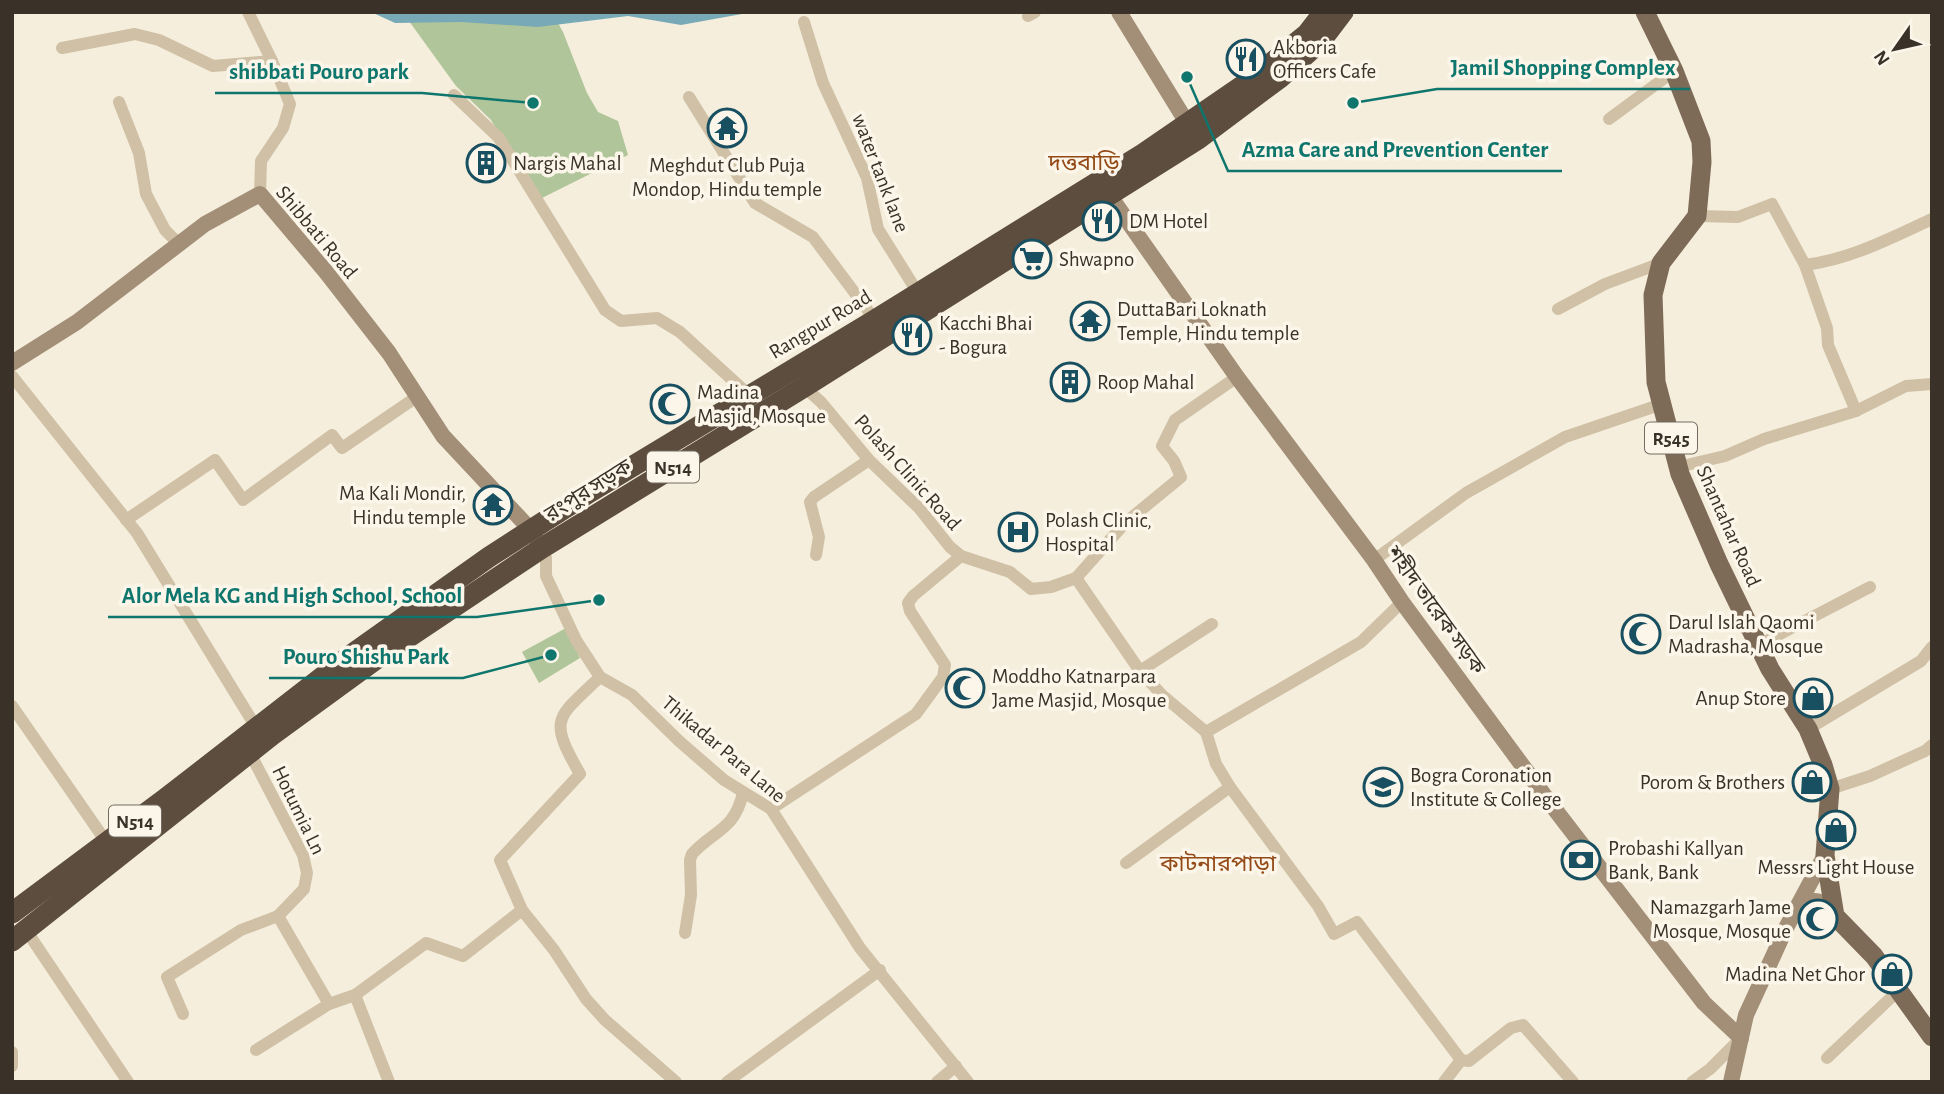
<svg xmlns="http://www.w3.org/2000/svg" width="1944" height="1094" font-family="'Alegreya Sans','Noto Sans Bengali',sans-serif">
	<rect width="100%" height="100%" fill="#f5eedc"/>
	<g fill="#b0c69a">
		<path d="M552,12L563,32L587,93L598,112L618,121L628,155L538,200L491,120L456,86L406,17Z"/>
		<path d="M566,628L580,658L539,683L522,652Z"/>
	</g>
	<path fill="#78a9b6" d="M371,12H753L681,25L628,16L538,27L461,22L395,23Z"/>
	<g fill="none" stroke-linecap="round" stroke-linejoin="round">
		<g stroke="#cfc0a6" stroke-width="12">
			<path d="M248,12L272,61L290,104L283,128L261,161L260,194"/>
			<path d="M1028,16L1035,12"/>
			<path d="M804,22L823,83L867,178L878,229L918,293"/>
			<path d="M62,48L135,34L159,40L213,66L272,61"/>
			<path d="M454,95L499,138L605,310L621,321L657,318L680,332L749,395"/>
			<path d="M689,97L755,203L813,237L875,320"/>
			<path d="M119,102L139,153L146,194L165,230L180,245"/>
			<path d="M1609,119L1674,71"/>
			<path d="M1697,216L1738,217L1772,204L1805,265L1827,328L1828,345L1856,411"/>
			<path d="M1805,265C1851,259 1891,238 1932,219"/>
			<path d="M1558,309L1605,284L1661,263"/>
			<path d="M12,376L137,533L259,732"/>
			<path d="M804,387L821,402L869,460L919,508L950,547L961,556L1010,572L1031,589L1051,587L1076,578L1140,671L1162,695L1206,732"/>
			<path d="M1678,467L1725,456L1764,439L1856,411L1906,386L1932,384"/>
			<path d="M126,520L215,460L243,500L332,435L342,448L418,396"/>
			<path d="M542,548L546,558V576L576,640L600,677L632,695L679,741L724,780L771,809L860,948L968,1082"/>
			<path d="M816,555L819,537L810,502L814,497L869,460"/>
			<path d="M1374,560L1466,493L1565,437L1662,404"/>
			<path d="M1076,578L1125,523L1181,477L1174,461L1162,446L1175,420L1237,377"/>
			<path d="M1759,645L1870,587"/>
			<path d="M1140,671L1212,624"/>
			<path d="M600,677C556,719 548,718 580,774L500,860L522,910L554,950L586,999L605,1020L676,1082"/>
			<path d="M12,706L107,843"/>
			<path d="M1808,729L1921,661L1932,647"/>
			<path d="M1206,732L1216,764L1230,787L1318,906L1334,934L1357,922L1461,1060L1469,1061L1511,1028L1523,1025L1573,1082"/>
			<path d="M1206,732L1361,642L1402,602"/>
			<path d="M1830,789L1870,776L1925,751L1932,745"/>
			<path d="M771,809L916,714L943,677L945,665L910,611L908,603L913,596L961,556"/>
			<path d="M1126,863L1230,787"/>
			<path d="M278,916L329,1004"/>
			<path d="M26,930L128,1082"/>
			<path d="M685,933L691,895L690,860L692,854C715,829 734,831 743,793"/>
			<path d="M355,995L389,1082"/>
			<path d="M183,1014L167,977L241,930L278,916L304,889L307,873L303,855L250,753"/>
			<path d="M256,1050L329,1004L355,995L426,943L463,956L522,910"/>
			<path d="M12,1052V1066"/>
			<path d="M1827,1058L1898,991"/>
			<path d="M727,1082L880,970"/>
			<path d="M937,1082L956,1066"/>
			<path d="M1444,1082L1461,1060"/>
			<path d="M1692,1082L1710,1069L1741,1038"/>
		</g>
		<g stroke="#a38f77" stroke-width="16">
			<path d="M1119,12L1192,131"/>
			<path d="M1110,196L1237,377L1374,560L1402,602L1550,803L1704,1003L1741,1038"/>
			<path d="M12,363L77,322L205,224L260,194L326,272L389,353L443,436L530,529L537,540"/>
			<path d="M1798,907C1817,895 1822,902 1835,916"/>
			<path d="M1731,1082L1746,1015L1786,928L1825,855"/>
		</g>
		<path stroke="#7e6b57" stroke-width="19" d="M1645,12L1674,71L1701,141L1702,162L1697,216L1661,263L1653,295L1656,382L1680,474L1719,564L1770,669L1808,729L1823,765L1830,789L1825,855L1835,916L1874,956L1932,1037"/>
		<g stroke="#5c4d3e" stroke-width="21">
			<path d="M12,913L165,799L348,657L489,557L590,492L875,320L1143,154L1248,82L1307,34L1324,12"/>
			<path d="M12,941L272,735L379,657L542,548L804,387L1198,139L1281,77L1321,41L1343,12"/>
		</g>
	</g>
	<defs>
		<symbol id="restaurant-ring" viewBox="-11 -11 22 22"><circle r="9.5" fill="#fcf6ea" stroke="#185061" stroke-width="1.5"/><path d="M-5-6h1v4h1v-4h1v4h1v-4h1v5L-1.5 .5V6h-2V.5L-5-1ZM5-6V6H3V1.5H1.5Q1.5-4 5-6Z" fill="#185061"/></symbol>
		<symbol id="temple-ring" viewBox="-11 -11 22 22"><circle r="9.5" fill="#fcf6ea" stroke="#185061" stroke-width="1.5"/><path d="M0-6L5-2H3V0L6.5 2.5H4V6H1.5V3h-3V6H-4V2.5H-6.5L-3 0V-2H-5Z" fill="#185061"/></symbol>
		<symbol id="building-ring" viewBox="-11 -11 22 22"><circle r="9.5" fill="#fcf6ea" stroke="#185061" stroke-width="1.5"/><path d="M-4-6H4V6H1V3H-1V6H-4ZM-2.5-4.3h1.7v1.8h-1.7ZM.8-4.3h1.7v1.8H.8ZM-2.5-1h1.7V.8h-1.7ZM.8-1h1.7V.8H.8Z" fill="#185061"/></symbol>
		<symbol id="supermarket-ring" viewBox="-11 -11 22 22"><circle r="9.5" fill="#fcf6ea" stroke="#185061" stroke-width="1.5"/><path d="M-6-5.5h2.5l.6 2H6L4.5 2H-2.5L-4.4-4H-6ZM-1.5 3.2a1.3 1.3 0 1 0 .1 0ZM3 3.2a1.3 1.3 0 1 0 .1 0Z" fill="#185061"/></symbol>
		<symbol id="mosque-ring" viewBox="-11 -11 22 22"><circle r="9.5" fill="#fcf6ea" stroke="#185061" stroke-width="1.5"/><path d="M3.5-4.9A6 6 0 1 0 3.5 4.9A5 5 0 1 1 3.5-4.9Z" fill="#185061"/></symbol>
		<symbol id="hospital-ring" viewBox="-11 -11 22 22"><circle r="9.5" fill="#fcf6ea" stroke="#185061" stroke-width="1.5"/><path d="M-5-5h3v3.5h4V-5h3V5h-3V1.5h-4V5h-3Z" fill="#185061"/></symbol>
		<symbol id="shop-ring" viewBox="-11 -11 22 22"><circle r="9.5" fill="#fcf6ea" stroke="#185061" stroke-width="1.5"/><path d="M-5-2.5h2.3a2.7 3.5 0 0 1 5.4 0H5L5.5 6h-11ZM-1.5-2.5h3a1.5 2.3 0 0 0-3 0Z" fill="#185061"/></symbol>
		<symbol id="school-ring" viewBox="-11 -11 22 22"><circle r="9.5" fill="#fcf6ea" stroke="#185061" stroke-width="1.5"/><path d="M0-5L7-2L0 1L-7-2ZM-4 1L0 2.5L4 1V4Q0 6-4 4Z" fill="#185061"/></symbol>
		<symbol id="bank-ring" viewBox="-11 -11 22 22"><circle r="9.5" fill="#fcf6ea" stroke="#185061" stroke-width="1.5"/><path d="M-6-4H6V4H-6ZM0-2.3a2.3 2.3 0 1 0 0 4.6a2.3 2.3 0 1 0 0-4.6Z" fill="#185061"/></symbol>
	</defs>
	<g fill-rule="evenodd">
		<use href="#restaurant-ring" x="1224" y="37" width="44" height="44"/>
		<use href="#temple-ring" x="705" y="106" width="44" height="44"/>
		<use href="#building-ring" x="464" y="141" width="44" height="44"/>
		<use href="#restaurant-ring" x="1080" y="199" width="44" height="44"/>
		<use href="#supermarket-ring" x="1010" y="237" width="44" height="44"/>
		<use href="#temple-ring" x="1068" y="299" width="44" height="44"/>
		<use href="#restaurant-ring" x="890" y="313" width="44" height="44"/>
		<use href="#building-ring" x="1048" y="360" width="44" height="44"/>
		<use href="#mosque-ring" x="648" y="382" width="44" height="44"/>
		<use href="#temple-ring" x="471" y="483" width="44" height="44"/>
		<use href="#hospital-ring" x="996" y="510" width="44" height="44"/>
		<use href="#mosque-ring" x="1619" y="612" width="44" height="44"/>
		<use href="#mosque-ring" x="943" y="666" width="44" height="44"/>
		<use href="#shop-ring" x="1791" y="676" width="44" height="44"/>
		<use href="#shop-ring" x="1790" y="760" width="44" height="44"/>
		<use href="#school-ring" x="1361" y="765" width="44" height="44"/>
		<use href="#shop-ring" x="1814" y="808" width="44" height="44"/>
		<use href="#bank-ring" x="1559" y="838" width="44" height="44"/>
		<use href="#mosque-ring" x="1796" y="897" width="44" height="44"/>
		<use href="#shop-ring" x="1870" y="952" width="44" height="44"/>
	</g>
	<g text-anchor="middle" stroke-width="7" stroke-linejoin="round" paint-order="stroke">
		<g fill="#fcf6ea" stroke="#746c62" stroke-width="2">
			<rect x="1645" y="422.5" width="52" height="31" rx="5"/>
			<rect x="647" y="451.5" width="52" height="31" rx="5"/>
			<rect x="109" y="805.5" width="52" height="31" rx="5"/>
		</g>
		<g font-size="19" font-weight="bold" fill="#3a3128">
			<text x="1671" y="445">R545</text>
			<text x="673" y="474">N514</text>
			<text x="135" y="828">N514</text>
		</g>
		<g font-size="21" fill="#3a3128" stroke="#fcf6ea" text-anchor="start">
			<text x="1273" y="54">Akboria<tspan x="1273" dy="24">Officers Cafe</tspan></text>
			<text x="513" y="170">Nargis Mahal</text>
			<text x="727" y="172" text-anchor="middle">Meghdut Club Puja<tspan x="727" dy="24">Mondop, Hindu temple</tspan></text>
			<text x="1129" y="228">DM Hotel</text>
			<text x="1059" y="266">Shwapno</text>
			<text x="1117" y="316">DuttaBari Loknath<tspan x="1117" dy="24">Temple, Hindu temple</tspan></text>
			<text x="939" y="330">Kacchi Bhai<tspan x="939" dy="24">- Bogura</tspan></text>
			<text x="1097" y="389">Roop Mahal</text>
			<text x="697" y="399">Madina<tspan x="697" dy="24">Masjid, Mosque</tspan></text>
			<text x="466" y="500" text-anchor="end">Ma Kali Mondir,<tspan x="466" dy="24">Hindu temple</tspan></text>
			<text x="1045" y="527">Polash Clinic,<tspan x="1045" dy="24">Hospital</tspan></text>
			<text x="1668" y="629">Darul Islah Qaomi<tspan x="1668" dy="24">Madrasha, Mosque</tspan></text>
			<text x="992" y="683">Moddho Katnarpara<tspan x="992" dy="24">Jame Masjid, Mosque</tspan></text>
			<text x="1786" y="705" text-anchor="end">Anup Store</text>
			<text x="1410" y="782">Bogra Coronation<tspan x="1410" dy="24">Institute &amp; College</tspan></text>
			<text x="1785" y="789" text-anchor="end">Porom &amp; Brothers</text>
			<text x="1608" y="855">Probashi Kallyan<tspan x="1608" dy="24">Bank, Bank</tspan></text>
			<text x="1836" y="874" text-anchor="middle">Messrs Light House</text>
			<text x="1791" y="914" text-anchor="end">Namazgarh Jame<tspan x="1791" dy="24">Mosque, Mosque</tspan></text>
			<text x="1865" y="981" text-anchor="end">Madina Net Ghor</text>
		</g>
		<g font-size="21" fill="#3a3128" stroke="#fcf6ea">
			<text transform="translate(881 173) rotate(69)" y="7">water tank lane</text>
			<text transform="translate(317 232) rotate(50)" y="7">Shibbati Road</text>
			<text transform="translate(820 324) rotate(-31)" y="7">Rangpur Road</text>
			<text transform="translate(908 472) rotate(48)" y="7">Polash Clinic Road</text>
			<text transform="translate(588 490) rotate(-32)" y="7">রংপুর সড়ক</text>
			<text transform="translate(1729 526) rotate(66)" y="7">Shantahar Road</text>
			<text transform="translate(1436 610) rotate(54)" y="7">শহীদ তারেক সড়ক</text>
			<text transform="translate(724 749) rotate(40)" y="7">Thikadar Para Lane</text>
			<text transform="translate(299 810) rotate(64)" y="7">Hotumia Ln</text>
		</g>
		<g font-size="23" fill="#934a17" stroke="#fcf6ea">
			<text x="1084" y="170">দত্তবাড়ি</text>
			<text x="1218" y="871">কাটনারপাড়া</text>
		</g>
	</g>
	<path fill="none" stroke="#0f766e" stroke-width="2.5" d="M1353 103L1437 89H1690M533 103L422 93H215M1187 77L1228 171H1562M599 600L477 617H108M551 655L463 678H269"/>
	<g fill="#0f766e" stroke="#fcf6ea" stroke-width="2.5">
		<circle cx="1353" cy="103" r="7"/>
		<circle cx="533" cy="103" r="7"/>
		<circle cx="1187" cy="77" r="7"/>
		<circle cx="599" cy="600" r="7"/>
		<circle cx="551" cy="655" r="7"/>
	</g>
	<g font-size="23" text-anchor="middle" font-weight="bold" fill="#0f766e" stroke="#fcf6ea" stroke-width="7" stroke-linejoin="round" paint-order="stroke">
		<text x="1563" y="75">Jamil Shopping Complex</text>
		<text x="319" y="79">shibbati Pouro park</text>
		<text x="1395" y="157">Azma Care and Prevention Center</text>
		<text x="292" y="603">Alor Mela KG and High School, School</text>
		<text x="366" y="664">Pouro Shishu Park</text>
	</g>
	<rect width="1944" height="1094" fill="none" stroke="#3a3128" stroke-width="28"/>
	<g transform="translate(1895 49) rotate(236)" stroke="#fcf6ea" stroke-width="5" paint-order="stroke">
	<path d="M0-5L12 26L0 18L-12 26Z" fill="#3a3128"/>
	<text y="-10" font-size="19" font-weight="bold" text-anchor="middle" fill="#3a3128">N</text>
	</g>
</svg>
